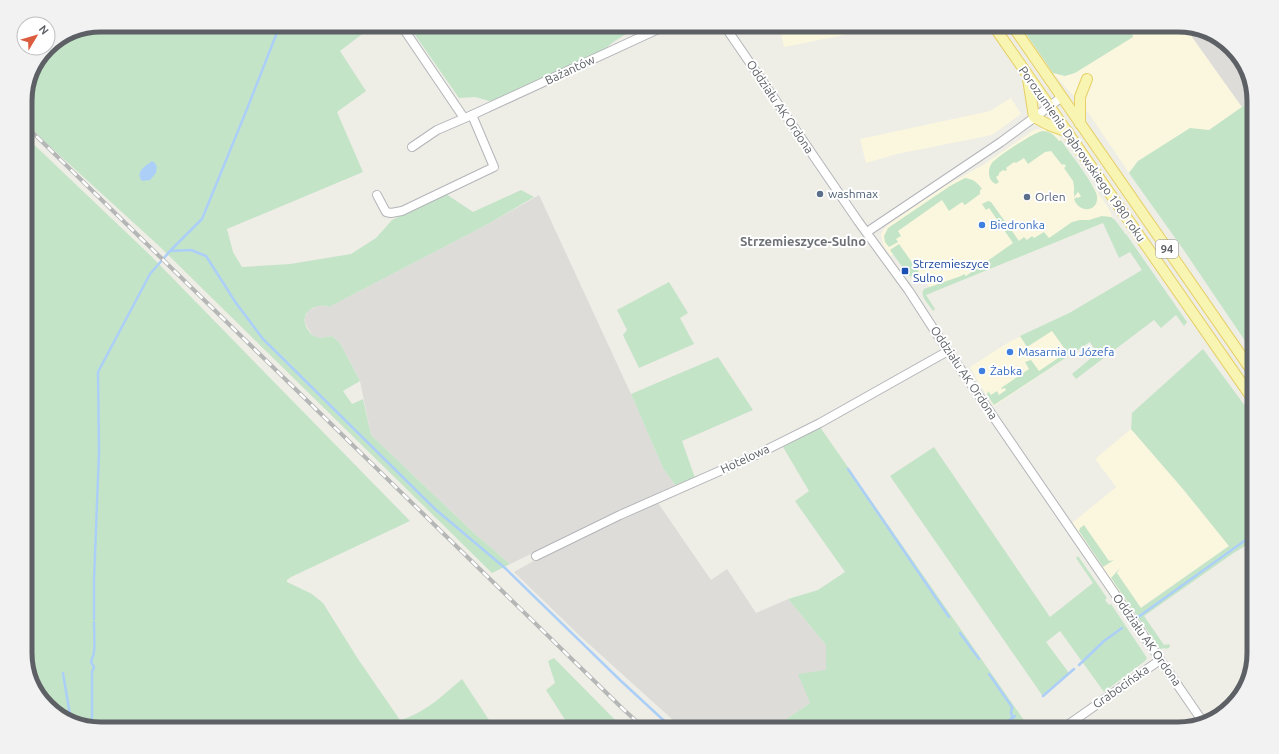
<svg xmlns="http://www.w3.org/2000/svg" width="1279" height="754" font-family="Ubuntu,sans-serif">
	<rect width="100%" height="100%" fill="#eeede6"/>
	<g fill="#fbf7de">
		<path d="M779,25H894L784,47Z"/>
		<path d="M1130,25H1178L1185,27L1242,107L1209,130L1138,161L1129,173L1089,114L1053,73L1065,76L1133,37Z"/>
		<path d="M1011,98L1021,114L992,135L897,154L866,163L860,139L990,111Z"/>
		<path d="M1044,128L1052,130L1058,135L1109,209L1114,221L1103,223L933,292L921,276L914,278L909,276L894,254L891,256L883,245L881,234L884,229L888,225L947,185L983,165L1034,130Z"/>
		<path d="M1071,312L1090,342L994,406L980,385L970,367L1009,342Z"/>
		<path d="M1131,429L1183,489L1229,546L1133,613L1072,523L1116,487L1095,459Z"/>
	</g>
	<g fill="#dddcd8">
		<path d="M1185,27L1216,35L1244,63L1254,96V104L1251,100L1242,107Z"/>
		<path d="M539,195L631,394L663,468L675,485L510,564L475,534L371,435L360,381L340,343L332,336L320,338L312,335L305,323V317L308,311L319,305H324L329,307L488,224Z"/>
		<path d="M658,503L711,580L727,569L756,613L788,599L826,645V670L810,703L772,729H683L581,637L514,572L544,555Z"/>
	</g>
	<g fill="#c4e4c8">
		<path d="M101,25H374L340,51L366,91L337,112L363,172L227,229L233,252L242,267L290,264L351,254L376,238L392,220L446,194L473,212L521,190L534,197L488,224L329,307C321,303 307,308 305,317C303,324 308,330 312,335L320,338L332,336L340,343L360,381L343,391L352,404L363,399L371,435L475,534L510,564L492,573L158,245L44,141L25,121V96L48,47L72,31Z"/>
		<path d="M408,25H646C630,32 614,39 602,52L493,102L475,97L459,98Z"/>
		<path d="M1020,25H1130L1133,37L1075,73L1065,76L1053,73Z"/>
		<path d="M1252,100L1254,104V354L1183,249L1129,173L1138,161L1190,128L1209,130Z"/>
		<path d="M1042,131C1051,131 1054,135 1059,141L1061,140C1069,152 1096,186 1097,196C1099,212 1079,214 1074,199L1077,197L1078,198L1081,196L1078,192L1074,197V187L1073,181L1064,168L1066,166L1064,164L1062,165L1051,151L1045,152L1028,164L1024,158L1016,163L1014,162L1006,168L1007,170L1005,171L1003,170L999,173V175L996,177L999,182L996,184C988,181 987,170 992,163C996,157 1035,132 1042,131Z"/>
		<path d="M25,136L151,256L410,521L291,577L287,580V582L312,594L323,603L358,659L400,720C424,714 443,695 462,679L495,729H101L63,719L35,691L25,658Z"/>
		<path d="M965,178C973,179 977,182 982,189L980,190V194L965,205L962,202L949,211L942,200L898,231L901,236L896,239L898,242L889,247L885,242L884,236L888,228L950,186Z"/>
		<path d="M988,201L991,202L1019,241L1024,237L1027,240L1032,236L1034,238L1044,232L1049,238L1072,222L1080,220H1089L1102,216L1111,217L1115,220L1124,232V233L1126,234L1187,322L1184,326L1176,315L1161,328L1154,320L1076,379L1072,374L1097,353L1090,342L994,405L987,395L988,391L991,395L997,391L999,395L1006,390L1005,388L1002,389L1001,388L1029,369L1025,362L1031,360L1039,371L1067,352L1052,331L1027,347L1020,336L1071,312L1142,270L1130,252L1119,258L1103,223L926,295L935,309L933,311C929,304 919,296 924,289L961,276L964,274L966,276L1013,243L989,208L986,210L982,204Z"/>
		<path d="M899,244L921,275L914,278L909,276L890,250Z"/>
		<path d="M669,282L688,313L680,318L694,344L639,368L623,335L627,330L617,310Z"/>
		<path d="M1203,349L1254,418V541L1235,552L1144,616L1164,645L1169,644L1170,647L1166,649L1165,648L1160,649L1111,578L1120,568L1117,573L1141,608L1229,546L1183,489L1131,429L1132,413Z"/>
		<path d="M718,357L753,410L682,441L695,478L675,485L663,468L631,394Z"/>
		<path d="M820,427L1030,729H772L810,703L798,674L826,670V645L788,599L818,590L845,572L795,501L809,491L783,447Z"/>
		<path d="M934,447L1050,617L1093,583L1076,558L1078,556L1107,598L1105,600L1109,605L1111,604L1147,658L1145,661L1104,692L1060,631L1046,642L1069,673L1042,695L890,476Z"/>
		<path d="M1084,525L1109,561L1114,560L1103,567L1079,531L1080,528Z"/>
		<path d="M554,658L624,729H571L546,690L555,683L548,661Z"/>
	</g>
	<path fill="#accff8" d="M152,161L155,163L157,167L156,173L150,180L142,181C135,172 145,166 152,161Z"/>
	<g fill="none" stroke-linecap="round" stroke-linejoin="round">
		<g stroke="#accff8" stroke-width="2.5">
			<path d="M170,251L191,250L206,256L236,303L263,339L435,509L505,568L621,681L673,729"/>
			<path d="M848,469L949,617"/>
			<path d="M94,619V580L99,453L98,372L150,274L170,251L202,219L247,109L280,25"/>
			<path d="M1134,620L1254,534"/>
			<path d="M960,633L979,659"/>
			<path d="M1079,665L1104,641L1122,628"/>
			<path d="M63,673L71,721"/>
			<path d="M989,674L1012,707L1011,713L1013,718"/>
			<path d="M1043,696L1074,669"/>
			<path d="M90,726L92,720V672L94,667L91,662C92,658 94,655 94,652C95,642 94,632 94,622"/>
			<path d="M997,729L1015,716"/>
		</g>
		<defs>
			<g id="minor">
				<path d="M401,25L464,118"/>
				<path d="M724,25L858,221L909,291L942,342L1203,722"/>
				<path d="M412,147L437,130L472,115L667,25"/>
				<path d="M377,195L386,212L391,213L402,211L494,167L472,115"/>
				<path d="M867,232L1001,142L1062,97"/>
				<path d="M536,556L620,515L756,455L820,423L948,351"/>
				<path d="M1062,729L1160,660"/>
			</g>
			<g id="major">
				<path d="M993,25L1254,401"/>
				<path d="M1012,25L1254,374"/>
				<path d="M1028,79L1034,117L1049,125L1068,132"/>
				<path d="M1080,124V97L1087,79"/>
			</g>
		</defs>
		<use href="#minor" stroke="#b3b5b9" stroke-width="10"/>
		<use href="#major" stroke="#e6d067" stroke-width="12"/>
		<use href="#minor" stroke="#fff" stroke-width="8"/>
		<use href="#major" stroke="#f8f4b1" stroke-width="10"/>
		<defs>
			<path id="rail" d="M25,125L623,709L645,729"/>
		</defs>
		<use href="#rail" stroke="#b5b6b6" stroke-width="4"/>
		<use href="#rail" stroke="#fff" stroke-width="2.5" stroke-dasharray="8" stroke-linecap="butt"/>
	</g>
	<g fill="#5c6f8a" stroke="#fff" stroke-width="1.5">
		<circle cx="820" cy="194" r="4"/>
		<circle cx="1027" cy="197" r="4"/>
	</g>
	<g fill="#3f7fe0" stroke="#fff" stroke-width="1.5">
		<circle cx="982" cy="225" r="4"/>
		<circle cx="1010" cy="352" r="4"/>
		<circle cx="982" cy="371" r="4"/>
	</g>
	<rect fill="#1a4fb4" stroke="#fff" stroke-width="1.5" x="901" y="267" width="8" height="8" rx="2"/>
	<g text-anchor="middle" stroke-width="4" stroke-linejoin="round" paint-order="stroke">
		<rect fill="#fff" stroke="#8e9093" stroke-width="1" x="1156" y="240" width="22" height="18" rx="3"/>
		<g font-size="11" font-weight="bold" fill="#5d6065">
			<text x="1167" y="253">94</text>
		</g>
		<g font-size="12" fill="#5d6065" stroke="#fff">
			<text transform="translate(570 70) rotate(-25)" y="4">Bażantów</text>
			<text transform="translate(780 107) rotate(56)" y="4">Oddziału AK Ordona</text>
			<text transform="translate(1082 154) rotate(55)" y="4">Porozumienia Dąbrowskiego 1980 roku</text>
			<text transform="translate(964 373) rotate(56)" y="4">Oddziału AK Ordona</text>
			<text transform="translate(745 459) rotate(-25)" y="4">Hotelowa</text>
			<text transform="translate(1147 640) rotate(55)" y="4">Oddziału AK Ordona</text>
			<text transform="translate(1121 687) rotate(-35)" y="4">Grabocińska</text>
		</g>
		<g font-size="12" fill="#4e5e75" stroke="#fff" text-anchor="start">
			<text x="828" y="198">washmax</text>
			<text x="1035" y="201">Orlen</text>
		</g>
		<g font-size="12" fill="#366cbe" stroke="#fff" text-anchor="start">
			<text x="990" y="229">Biedronka</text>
			<text x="1018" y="356">Masarnia u Józefa</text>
			<text x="990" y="375">Żabka</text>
		</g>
		<g font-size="12" fill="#164399" stroke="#fff" text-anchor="start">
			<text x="913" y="268">Strzemieszyce<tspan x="913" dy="14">Sulno</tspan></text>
		</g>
		<g font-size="13" font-weight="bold" fill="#6e7277" stroke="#fff">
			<text x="803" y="246">Strzemieszyce-Sulno</text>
		</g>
	</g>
	<path d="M0 0H1279V754H0ZM101 32H1178A69 69 0 0 1 1247 101V653A69 69 0 0 1 1178 722H101A69 69 0 0 1 32 653V101A69 69 0 0 1 101 32Z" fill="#f2f2f3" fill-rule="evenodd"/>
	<path fill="none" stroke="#5d6065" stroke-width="5" d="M101 32H1178A69 69 0 0 1 1247 101V653A69 69 0 0 1 1178 722H101A69 69 0 0 1 32 653V101A69 69 0 0 1 101 32Z"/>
	<g transform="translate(36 36) rotate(52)"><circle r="19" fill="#ffffff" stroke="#bebfc1"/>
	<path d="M0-3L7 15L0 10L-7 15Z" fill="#db5c3f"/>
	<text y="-6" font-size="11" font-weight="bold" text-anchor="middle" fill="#5d6065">N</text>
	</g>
</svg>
